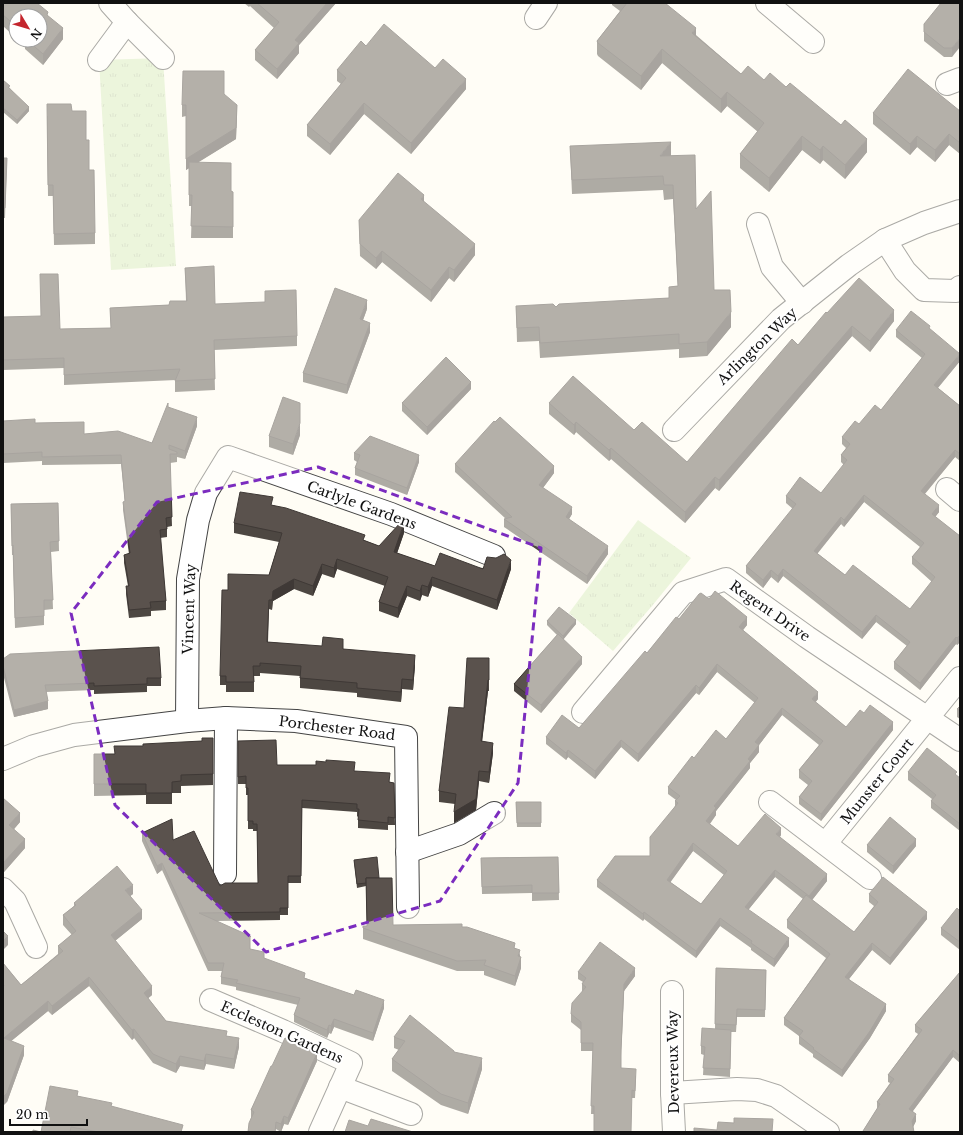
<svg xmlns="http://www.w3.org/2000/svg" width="963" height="1135" font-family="'Libre Baskerville',serif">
	<defs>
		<pattern id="grass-tufts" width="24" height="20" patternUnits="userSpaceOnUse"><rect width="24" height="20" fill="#d5ebbd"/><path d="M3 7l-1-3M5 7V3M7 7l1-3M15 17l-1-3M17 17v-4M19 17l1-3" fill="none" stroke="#b6c8a1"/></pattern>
	</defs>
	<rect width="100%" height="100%" fill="#fffdf5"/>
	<g fill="url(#grass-tufts)">
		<path d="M163,58L176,266L111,270L99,60Z"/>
		<path d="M638,520L691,558L652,606L613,651L569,613Z"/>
	</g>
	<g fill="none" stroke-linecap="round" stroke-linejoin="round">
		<defs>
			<g id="minor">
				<path d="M110,3L127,22L163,58"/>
				<path d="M767,3L813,42"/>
				<path d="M536,18L546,3"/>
				<path d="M99,60L127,22"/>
				<path d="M947,84L960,79"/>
				<path d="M758,224L772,267L802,303"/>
				<path d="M885,240L905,271L924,290L956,291L960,287"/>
				<path d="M674,430L781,319L849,265L885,240L924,223L960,211"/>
				<path d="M947,489L960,500"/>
				<path d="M583,712L683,593L726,579L807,637L960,740"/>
				<path d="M187,721L188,579L198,520L206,493L228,457L391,514L494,556"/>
				<path d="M3,759L34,746L74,735L187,721L226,718L296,721L406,737L408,907"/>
				<path d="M770,802L870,878"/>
				<path d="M826,843L960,678"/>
				<path d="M407,852L459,834L494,813"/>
				<path d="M225,874L226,718"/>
				<path d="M3,889L15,901L36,947"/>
				<path d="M672,992V1093L674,1132"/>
				<path d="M211,1000L283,1031L351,1063L320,1132"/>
				<path d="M340,1087L411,1114"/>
				<path d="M672,1093L737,1089L757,1090L776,1096L828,1132"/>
			</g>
		</defs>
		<use href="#minor" stroke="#444" stroke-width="24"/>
		<use href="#minor" stroke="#fff" stroke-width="22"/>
	</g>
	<g fill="#4d4742" fill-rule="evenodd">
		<path d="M3,3L48,16L63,39L43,65L25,49V45L19,40H40L16,16V38L3,26Z"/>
		<path d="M244,3H336L299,45V53L277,79L255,60V50L274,28L250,6L249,7Z"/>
		<path d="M612,3H665L696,35L741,74L764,80L786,87L867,152L845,179L823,160L820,164L802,150L769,192L740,168V154L758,132L727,106L721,113L662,63L641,90L598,56L597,54V41L620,11L612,5Z"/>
		<path d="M960,3L952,57H944L924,41V24Z"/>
		<path d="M366,46L435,68L466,89L411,154L364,114L330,155L307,136V125L341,84L337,81V70Z"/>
		<path d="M3,80L29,111L17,124L3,112Z"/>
		<path d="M224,94L237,116L236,139L198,162L231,191L233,192V238H191L192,206H189V168L186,170V116L182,117V105Z"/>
		<path d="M72,111L86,140L95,233V244L54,245L53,196H48L47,116Z"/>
		<path d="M960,111V154L949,145L935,162L917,147L910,155L873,124V113Z"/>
		<path d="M570,146L671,156L696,209L714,290L731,327L707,356L679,358V349L540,358L539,341L517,342L516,306L556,307L669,298V287L678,286L673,199L664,200L663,190L572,194Z"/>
		<path d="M3,158H7L5,218H3Z"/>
		<path d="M424,202L475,255L454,282L449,278L431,302L382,262L376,269L360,256L359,220Z"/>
		<path d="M185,268L215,304L297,336V346L214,350L215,390L175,392V381L176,380L64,385V368L3,370V317L60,329L111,328L110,308L169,305L186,301Z"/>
		<path d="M367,309L363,320L370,332L347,394L303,382V373Z"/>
		<path d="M827,313L894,321L870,352L852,336L719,491L715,488L685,523L611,459L609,461L576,432L574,435L549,414V403L634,430L687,462L798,345Z"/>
		<path d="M896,330H930L960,361L938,388L960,406V461L955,457L925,494L939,512L935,517L960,536V642L957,645L956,644L920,690L894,669V662L907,646L876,622L862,639L783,576L778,583L771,577L763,588L746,573V566L793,509L786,503V496L821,493L844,465L841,462V455L846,448L842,444V437L859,424L881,410L922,358L896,337ZM864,502L920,547L912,557V564L932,582L910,609L845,575L817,553L841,524L844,527Z"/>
		<path d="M471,389L427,435L402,411V403Z"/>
		<path d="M168,407L197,426L185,459L177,457V462L170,463L172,526L167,527V537L160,538L166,601V610L151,611V616L129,618L126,594V586H128L124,563V555L129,554L123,510V502H125L121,464L42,465V461L3,463V421L35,423L84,434L152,443Z"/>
		<path d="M300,435L293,455L269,447V436Z"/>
		<path d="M354,453L419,462L407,495L355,475V468L357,462L354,460Z"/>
		<path d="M455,464L554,473L543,488L572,514L569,519L608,554L587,584L504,527V519H506L455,472Z"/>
		<path d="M58,503L59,551L51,552L53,609L44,610V625L15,628L13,555H12L11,504Z"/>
		<path d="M273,505L379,546L404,533L397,553L435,566L511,569L497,610L432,586L428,597L422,595L420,601L407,596L398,618L379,611V602L385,586L337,569L334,578L322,574L313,596L294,589L273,601L272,610L269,609L268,642L343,649L415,665L413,690L402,689L401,702L357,697V693L300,688V676L260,673V676H254V692H226V685H220V676L228,590L269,575L279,542L234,533V523Z"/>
		<path d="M709,599L747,625L743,630L818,699L815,702L846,727L864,713L893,730L821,821L799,804V797L808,785L799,778V770L819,745L782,715L759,745V752L750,763V768L716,811V815L710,824L738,846L781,835L780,837L827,881L812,900L854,932L874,906L869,902V894L927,919L890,965L872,950L849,979L886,1011L870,1038L842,1077L813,1057V1054L799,1044V1036L784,1025V1018L826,958L787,928V920L803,899L775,877L748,910L789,946L774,967L751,950V948L720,926L696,958L644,919L643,921L597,887V880L650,856L675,806V801L676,800L668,794V787L694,758L726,739L755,703L717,672L699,695L696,693L638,762L621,747L595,779L568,757L566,760L546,744V737L579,728L647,653L679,619ZM693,851L724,875L701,904L670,882Z"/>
		<path d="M547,621L576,624L563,639L582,664L541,713L514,691V684L557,635L547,625Z"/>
		<path d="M489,658V691H488L482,741L493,753L489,783L479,781L476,810L454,823L455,804L439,802V791L464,708Z"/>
		<path d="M3,659L161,678V686H147V692L94,694V690L46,692L48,709L14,717L3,674Z"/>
		<path d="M960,706V719L957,717V709Z"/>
		<path d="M213,738V785L181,786V793H172V804H146V795L94,796V754H114L143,746L202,741Z"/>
		<path d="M238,741L277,765L355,771L390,782L394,783L395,825H388V830L358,828V817L357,816V812L302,808L301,883H288V915H280V920L216,921L250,949L264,958L305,978L384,1008L373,1041L334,1027L331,1034L329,1033L327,1038L294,1022V1015L298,1005L236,990V987L221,984V977L222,971H208L162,870L157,874L142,841V833L173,840L220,886L258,883L257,831H253V829H248V795H246V784H238Z"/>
		<path d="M908,772L957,776L960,778V831L931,808V801L932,799L908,780Z"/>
		<path d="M3,798L20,822L14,829L25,848L4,872L3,871Z"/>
		<path d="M516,802H541V827H517Z"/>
		<path d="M867,845L916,846L893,874L867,852Z"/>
		<path d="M558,857L559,900L532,901V893L482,894L481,858Z"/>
		<path d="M354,860L379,878L393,925L462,927L515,948L520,957L521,968L515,986L484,975V971H457L363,939V928L367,926L366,886L357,888Z"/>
		<path d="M133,894L130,896L142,919L115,941L152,995L148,998L166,1021L227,1036L239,1047L234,1069L206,1064L204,1070L180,1066L176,1073L153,1063L134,1038L132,1040L89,986L52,1015L48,1011L11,1041L24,1055L7,1102L3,963L21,985L58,954V946L72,935L63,925V915L74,906V903Z"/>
		<path d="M960,911V950L941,935V928Z"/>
		<path d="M716,968L766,970L765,1017H737L736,1032H731L730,1077L703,1075L704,1055L701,1054V1046L715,1029Z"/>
		<path d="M578,972L635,976L624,991L621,1056V1068L636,1076L635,1098H632L594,1114H591L593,1051H581V1030L571,1022V1014L582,992V984L583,982L578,979Z"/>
		<path d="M960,972V1063L953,1057L913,1111L916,1121L913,1127L914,1132H863V1131L877,1109V1102L890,1083L888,1082V1075L918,1034L915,1032V1025Z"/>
		<path d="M394,1037L454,1052L482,1069L468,1114L441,1105L392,1071V1059L399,1050L394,1048Z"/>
		<path d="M317,1061L288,1125L284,1124L281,1132L276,1129L275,1132H248L251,1118V1110L272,1066Z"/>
		<path d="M78,1096L112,1107L183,1132H41Z"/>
	</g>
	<g fill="#3f3936">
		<path d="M327,3H336L299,45V53L277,79V69L295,40Z"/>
		<path d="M63,28V39L43,65V54Z"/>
		<path d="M696,28V42L692,33Z"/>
		<path d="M960,38V47L952,57V48Z"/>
		<path d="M662,49V63L641,90V76Z"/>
		<path d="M466,79V89L411,154V143Z"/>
		<path d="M727,92V106L721,113V99Z"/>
		<path d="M364,103V114L330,155V144Z"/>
		<path d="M237,105L236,139L186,170V159Z"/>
		<path d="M29,107V111L17,124V120Z"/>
		<path d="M949,134V145L935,162V150Z"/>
		<path d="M802,136V150L769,192V178Z"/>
		<path d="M917,136V147L910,155V144Z"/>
		<path d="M867,139V152L845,179V165Z"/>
		<path d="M671,142V156H660Z"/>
		<path d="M823,146V160L820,164V150Z"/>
		<path d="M424,195V206L421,199Z"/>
		<path d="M475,244V255L454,282V270Z"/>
		<path d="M382,251V262L376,269V258Z"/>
		<path d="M449,267V278L431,302V290Z"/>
		<path d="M367,300V309L360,328V319Z"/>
		<path d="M894,310V321L870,352V341Z"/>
		<path d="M731,312V327L707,356V342Z"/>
		<path d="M370,323V332L347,394V385Z"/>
		<path d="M852,326V336L719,491V480Z"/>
		<path d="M960,354V361L934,392V385Z"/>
		<path d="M471,382V389L427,435V427Z"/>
		<path d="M197,417V426L185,459V451Z"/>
		<path d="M576,422V432L574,435V425Z"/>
		<path d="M300,423V435L293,455V444Z"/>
		<path d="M611,448V459L609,461V450Z"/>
		<path d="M955,450V457L921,498V491Z"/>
		<path d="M419,455V462L407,495V488Z"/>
		<path d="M554,466V473L539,493V485Z"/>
		<path d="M715,477V488L685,523V512Z"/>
		<path d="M864,495V502L844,527V520Z"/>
		<path d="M939,505V512L932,521V514Z"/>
		<path d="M572,507V514L566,524V517Z"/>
		<path d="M841,517V524L814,558V551Z"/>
		<path d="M404,523V533L394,562V552Z"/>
		<path d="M608,546V554L587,584V576Z"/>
		<path d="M337,559V569L334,578V568Z"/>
		<path d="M511,560V569L497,610V600Z"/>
		<path d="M322,564V574L313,596V586Z"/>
		<path d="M783,569V576L778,583V576Z"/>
		<path d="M771,570V577L763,588V580Z"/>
		<path d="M432,577V586L428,597V587Z"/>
		<path d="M294,579V589L273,601L272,610L273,591Z"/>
		<path d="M422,585V595L420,601V591Z"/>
		<path d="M407,586V596L398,618V608Z"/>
		<path d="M876,615V622L862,639V632Z"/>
		<path d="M747,617V625L739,635V627Z"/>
		<path d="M576,620V624L563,640V636Z"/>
		<path d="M960,635V642L957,645V638Z"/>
		<path d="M956,637V644L920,690V683Z"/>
		<path d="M415,655V665L413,690V680Z"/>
		<path d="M582,657V664L541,713V705Z"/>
		<path d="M717,664V672L699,695V688Z"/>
		<path d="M402,679V689L401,702V692Z"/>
		<path d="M488,680V691L481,751V741Z"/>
		<path d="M696,685V693L638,762V754Z"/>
		<path d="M818,692V699L812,707V699Z"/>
		<path d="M48,701V709L14,717V710Z"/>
		<path d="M782,708V715L759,745V752L750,763V768L716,811V815L706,828V821L714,806L748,759L755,742Z"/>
		<path d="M893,722V730L821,821V814Z"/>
		<path d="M621,740V747L595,779V771Z"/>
		<path d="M493,743V753L489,783V772Z"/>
		<path d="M568,750V757L566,760V753Z"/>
		<path d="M479,771V781L476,810L454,823V812Z"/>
		<path d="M20,813V822L9,835V825Z"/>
		<path d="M781,828V835L776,842V834Z"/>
		<path d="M25,839V848L4,872V862Z"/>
		<path d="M916,839V846L893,874V866Z"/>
		<path d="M693,843V851L667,887V880Z"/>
		<path d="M162,863V870L157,874V866Z"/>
		<path d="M775,870V877L745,914V907Z"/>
		<path d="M827,874V881L809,904V896Z"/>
		<path d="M133,885V894L125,900V890Z"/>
		<path d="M142,910V919L111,944V935Z"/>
		<path d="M644,912V919L643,921V914Z"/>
		<path d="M927,912V919L890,965V958Z"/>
		<path d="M720,918V926L696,958V951Z"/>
		<path d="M8,936V945L3,950V941Z"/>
		<path d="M789,938V946L774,967V959Z"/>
		<path d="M872,943V950L845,984V977Z"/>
		<path d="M520,950V960L521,957V968L515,986V976Z"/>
		<path d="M635,968V976L624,991L621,1058L624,984Z"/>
		<path d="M89,977V986L52,1015V1006Z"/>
		<path d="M152,986V995L144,1002V993Z"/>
		<path d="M384,1000V1008L373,1041V1033Z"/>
		<path d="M48,1001V1011L4,1047V1038Z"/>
		<path d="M886,1004V1011L870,1038L842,1077V1070Z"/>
		<path d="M334,1019V1027L331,1034V1026Z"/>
		<path d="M329,1025V1033L327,1038V1030Z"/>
		<path d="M134,1029V1038L132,1040V1030Z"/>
		<path d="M239,1038V1047L234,1069V1059Z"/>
		<path d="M24,1046V1055L7,1102L3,1106V1097Z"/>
		<path d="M953,1050V1057L909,1116V1109Z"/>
		<path d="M317,1053V1061L288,1125V1118Z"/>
		<path d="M206,1054V1064L204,1070V1061Z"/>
		<path d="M180,1056V1066L176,1073V1064Z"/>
		<path d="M482,1058V1069L468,1114V1103Z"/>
		<path d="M916,1114V1121L912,1129V1121Z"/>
		<path d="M284,1116V1124L281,1132V1124Z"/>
	</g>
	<g fill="#5a524d" stroke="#3f3936" fill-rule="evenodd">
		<path d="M3,3H37L48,12L47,15L63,28L43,54L27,40H40V16H16V26L3,15Z"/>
		<path d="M257,3H327L295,40L299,43L277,69L255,50L279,22Z"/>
		<path d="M627,3H665L696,28L692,33L741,74L748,66L764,80L770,73L786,87L790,83L841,125L845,120L867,139L845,165L823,146L820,150L802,136L769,178L740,154L764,123L727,92L721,99L662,49L641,76L598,43L597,41Z"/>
		<path d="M941,3H960V38L952,48H944L924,32V24Z"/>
		<path d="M384,24L435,68L443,59L466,79L411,143L364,103L330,144L307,125L346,78L337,70L361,41L366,46Z"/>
		<path d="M908,69L960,111V143L949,134L935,150L917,136L910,144L873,113Z"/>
		<path d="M183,71H224V94L237,105L236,128L186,159V105H182Z"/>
		<path d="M3,80L10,86L8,87L29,107L17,120L3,108Z"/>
		<path d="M47,104H71L72,111H86V140H89V170H94L95,233L54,234L53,185H48Z"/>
		<path d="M671,142L660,156L695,155L696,209L711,191L714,290H730L731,312L707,342L679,344V334L540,343L539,327L517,328L516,306L553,304L556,307L559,304L669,298V287L678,286L673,185H664L663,176L572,180L570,146Z"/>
		<path d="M3,158H7L5,208H3Z"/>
		<path d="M189,162L231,163V191L233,192V227L191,226L192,195H189Z"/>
		<path d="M398,173L424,195L421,199L475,244L454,270L449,267L431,290L382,251L376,258L360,244L359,220Z"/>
		<path d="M214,266L215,304L265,302V291L296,290L297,336L214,340L215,379L175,381L180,369L64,375V358L3,360V317L41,316L40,274H58L60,329L111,328L110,308L169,305L170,301H187L185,268Z"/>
		<path d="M859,278L894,310L870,341L852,326L719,480L715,477L685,512L611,448L609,450L576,422L574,425L549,403L573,376L634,430L642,422L687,462L792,339L798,345L826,312L827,313Z"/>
		<path d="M335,288L367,300L360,319L370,323L347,385L303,373Z"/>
		<path d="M911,311L930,326L929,328L960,354L934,385L960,406V454L955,450L921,491L939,505L932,514L960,536V635L957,638L956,637L920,683L894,662L910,642L876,615L862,632L783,569L778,576L771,570L763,580L746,566L796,504L786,496L800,477L821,493L847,460L841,455L850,444L842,437L855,421L859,424L875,405L881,410L925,354L896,330ZM864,495L924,543L912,557L935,577L910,609L853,565L845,575L814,551L841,517L844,520Z"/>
		<path d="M446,357L471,382L427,427L402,403Z"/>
		<path d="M283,397L300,403V423L293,444L269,436Z"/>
		<path d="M168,403V407L197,417L185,451L169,445V449L177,452V454H170L172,517L166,518L167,529L160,530L166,601L150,602L151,608L129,610L126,586H129L124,555L130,553L123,502L125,501L121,455L42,457V452L3,454V421L35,419V423L84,422V434L118,431L152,443Z"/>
		<path d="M500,417L554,466L539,485L572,507L566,517L608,546L587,576L504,519L512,517L455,464L494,421L495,422Z"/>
		<path d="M370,436L419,455L407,488L355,468L360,455L354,453Z"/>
		<path d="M240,492L273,497L271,505L286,508L365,535L363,540L379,546L401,522L404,523L394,552L435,566L440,553L483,569L487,557L496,558L504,554L511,560L497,600L432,577L428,587L422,585L420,591L407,586L398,608L379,602L388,577L337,559L334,568L322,564L313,586L294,579L273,591L272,600H269L267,642L322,646L323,637L343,639V649L415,655L413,680L402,679L401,692L357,688V683L300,678L301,666L260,663V666H253L254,682H226V676H220L222,590H228V574L269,575L282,533L234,523Z"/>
		<path d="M58,503L59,541L50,542L53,600H44V616L15,618L13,545L12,546L11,504Z"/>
		<path d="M715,591L747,617L739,627L818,692L812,699L846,727L860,710L864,713L870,705L893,722L821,814L799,797L812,781L799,770L823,741L782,708L755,742L759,745L748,759L750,761L714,806L716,808L706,821L738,846L765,814L781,828L776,834L827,874L809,896L775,870L745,907L789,938L774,959L751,943L752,941L720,918L696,951L644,912L643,914L597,880L615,856H650V837L678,803L675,801L680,796L668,787L692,756L694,758L716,730L726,739L758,698L717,664L699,688L696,685L638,754L621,740L595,771L568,750L566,753L546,737L562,715L579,728L645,651L647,653L676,617L679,619L699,594L701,593L709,599ZM693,843L727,871L701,904L667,880Z"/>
		<path d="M559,607L576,620L563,636L547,621Z"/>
		<path d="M558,634L582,657L541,705L514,684Z"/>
		<path d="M159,647L161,678H147V684L94,686V683L45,685L48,701L14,710L3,666V659L10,654Z"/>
		<path d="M467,658H489V680H488L481,741L493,743L489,772L479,771L476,799L454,812L456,794L439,791L449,707L464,708Z"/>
		<path d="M960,706V711L957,709Z"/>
		<path d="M202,738H213V774L181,775V781L172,782V793H146V784H94V754H115L114,746H143V744L202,741Z"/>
		<path d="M276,740L277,765H316V761L326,762V760L355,762L354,771L390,773L389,782L394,783L395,818L388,817V823L358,820L359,809H357V804L302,800L301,876H288V908H280V912L199,913L250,936V949L264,952V958L305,973L304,978L354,995L356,990L384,1000L373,1033L334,1019L331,1026L329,1025L327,1030L294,1015L300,998L236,983L238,980L221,977L224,963H208L162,863L157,866L142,833L172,819L173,840L194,831L220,886L225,883H258L257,824H253V821H248V788H246V776L238,777V741Z"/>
		<path d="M927,748L957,772L955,774L960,778V824L931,801L936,795L908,772Z"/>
		<path d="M3,798L20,813L9,825L25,839L4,862L3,861Z"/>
		<path d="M516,802H541V823H517Z"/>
		<path d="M890,817L916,839L893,866L867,845Z"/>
		<path d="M377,857L379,878H366V883L357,884L354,860Z"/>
		<path d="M558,857L559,893H532V885L482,887L481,858Z"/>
		<path d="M117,866L133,885L125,890L142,910L111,935L152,986L144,993L166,1021L227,1031L226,1036L239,1038L234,1059L206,1054L204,1061L180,1056L176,1064L153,1054L134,1029L132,1030L89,977L52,1006L48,1001L4,1038L24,1046L7,1093L3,1097V988L4,985L3,986V963L21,985L63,951L58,946L76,931L63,915L76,905L74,903Z"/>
		<path d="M883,877L927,912L890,958L872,943L845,977L886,1004L870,1031L842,1070L813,1049L814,1048L799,1036L803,1031L784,1018L830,954L787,920L806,895L854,932L878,902L869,894Z"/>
		<path d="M366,878H392L393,925L462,924V927H467L515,943L514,948L520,950L518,956L521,957L515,976L484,965L486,960L457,961L363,928V926H367Z"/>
		<path d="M957,908L960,911V942L941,928Z"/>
		<path d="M3,931L8,936L3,941Z"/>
		<path d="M600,942L635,968L624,984L621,1050V1068L636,1069L635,1091L632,1090L631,1132H594V1106H591L593,1043H581V1022L571,1014L572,1003L586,987L582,984L586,978L578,972Z"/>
		<path d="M716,968L766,970L765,1010L737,1009L736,1025L715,1024Z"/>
		<path d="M960,972V1056L953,1050L909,1109L916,1114L912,1121L914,1132H864L863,1131L880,1104L877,1102L894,1079L888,1075L922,1030L915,1025Z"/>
		<path d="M410,1015L454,1051V1052L482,1058L468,1103L441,1094L392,1059L405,1041L394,1037Z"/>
		<path d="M702,1028L731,1030L730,1069L703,1068L705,1047L701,1046Z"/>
		<path d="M285,1038L317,1053L288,1118L284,1116L281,1124L276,1122L275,1132H248L249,1123L254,1112L251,1110L271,1066H272Z"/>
		<path d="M50,1086L78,1091L77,1096L112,1103L111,1106L183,1125L181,1132H183H99L71,1127L70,1132H41Z"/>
		<path d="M734,1118L773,1119L772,1132H694V1128L717,1130L718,1122L734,1123Z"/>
		<path d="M371,1119L413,1132H345L349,1120L368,1126Z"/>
		<path d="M33,1130L41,1132H33Z"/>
	</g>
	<path d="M0 0H963V1135H0ZM318,467L541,548L518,783L440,901L266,952L115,805L71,613L157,502Z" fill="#fffdf5" fill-opacity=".55" fill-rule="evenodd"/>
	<path fill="none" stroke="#7b2cbf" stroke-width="3" stroke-dasharray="8 5" stroke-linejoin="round" d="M318,467L541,548L518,783L440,901L266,952L115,805L71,613L157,502Z"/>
	<g text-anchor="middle" stroke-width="4" stroke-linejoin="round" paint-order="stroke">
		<g font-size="14" fill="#111" stroke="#fff">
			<text transform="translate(757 346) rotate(-44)" y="5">Arlington Way</text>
			<text transform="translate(362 505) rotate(20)" y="5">Carlyle Gardens</text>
			<text transform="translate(189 609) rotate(-88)" y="5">Vincent Way</text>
			<text transform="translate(770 611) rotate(35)" y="5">Regent Drive</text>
			<text transform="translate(337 728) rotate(7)" y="5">Porchester Road</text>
			<text transform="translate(877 781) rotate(-51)" y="5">Munster Court</text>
			<text transform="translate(282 1032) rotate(24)" y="5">Eccleston Gardens</text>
			<text transform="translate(673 1062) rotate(-91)" y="5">Devereux Way</text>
		</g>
	</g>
	<rect width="963" height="1135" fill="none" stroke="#111111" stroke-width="8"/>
	<g transform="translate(28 28) rotate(128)"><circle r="19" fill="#ffffff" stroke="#a0a0a0"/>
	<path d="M0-3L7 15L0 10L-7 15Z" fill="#c4262e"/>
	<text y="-6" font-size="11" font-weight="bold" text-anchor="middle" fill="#111111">N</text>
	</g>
	<path d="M10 1119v6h77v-6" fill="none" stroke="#111111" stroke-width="2"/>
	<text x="16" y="1119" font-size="12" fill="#111111" stroke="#ffffff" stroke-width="3" paint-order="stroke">20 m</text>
</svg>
